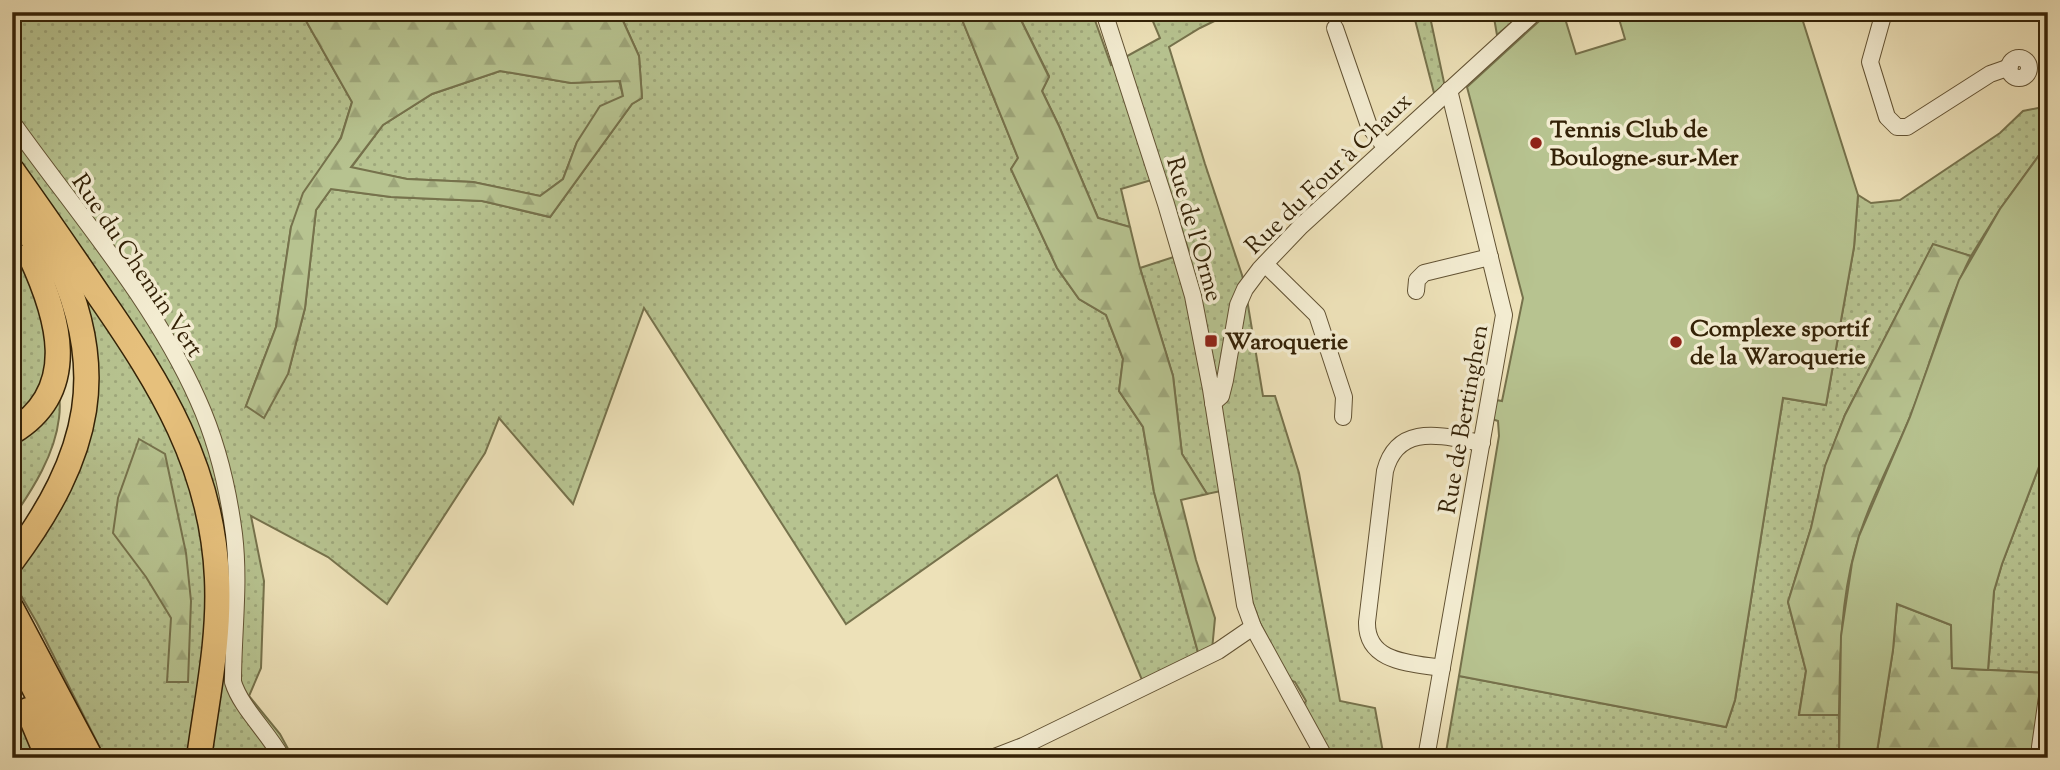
<svg xmlns="http://www.w3.org/2000/svg" width="2060" height="770" font-family="'Sorts Mill Goudy',serif">
	<defs>
		<pattern id="grass-dots" width="8" height="8" patternUnits="userSpaceOnUse" patternTransform="scale(1.75)"><rect width="8" height="8" fill="#b7c390"/><path d="M2 2h.1M6 6h.1" fill="none" stroke="#9ea77b" stroke-width="1.8" stroke-linecap="round"/></pattern>
		<pattern id="forest-firs" width="22" height="20" patternUnits="userSpaceOnUse" patternTransform="scale(1.75)"><rect width="22" height="20" fill="#b7c390"/><path d="M5 1l3.5 6h-7zM16 11l3.5 6h-7z" fill="#9ea77b"/></pattern>
	</defs>
	<rect width="100%" height="100%" fill="#ede1b8"/>
	<filter id="stains"><feTurbulence type="fractalNoise" baseFrequency=".00286" numOctaves="4"/><feColorMatrix values="0 0 0 0 .2 0 0 0 0 .09 0 0 0 0 .02 0 0 0 .5 -.17"/></filter>
	<radialGradient id="worn" r=".72"><stop offset=".6" stop-color="#630" stop-opacity="0"/><stop offset="1" stop-color="#630" stop-opacity=".3"/></radialGradient>
	<g fill="url(#grass-dots)" stroke="#76724c" stroke-width="2">
		<path d="M12,12H301L352,102L341,137L291,227L276,327L246,406L288,374L305,308L316,210L331,189L391,197L482,201L550,217L632,104L642,98L639,56L619,12H959L1018,158L1011,169L1057,268L1079,299L1106,315L1123,359L1119,391L1143,427L1154,492L1199,656L1142,680L1057,475L846,624L644,308L573,504L499,418L485,453L387,604L328,557L251,516L264,581L261,668L249,696L280,734L293,758H105L37,623L12,580V575C60,522 92,463 96,391C96,380 98,369 97,358C95,341 90,322 86,305L111,291L12,149Z"/>
		<path d="M1017,12H1092L1111,65L1160,38L1149,12H1233L1200,28L1169,47L1205,164L1244,281L1263,396H1275L1299,473L1340,701L1375,708L1384,758H1333L1303,705L1306,701L1295,682L1290,680L1260,623L1251,598L1221,491L1207,494L1182,454L1173,376L1140,268L1189,252L1165,176L1121,189L1130,227L1098,218L1059,126L1042,91L1049,76Z"/>
		<path d="M1413,12H1429L1445,87L1434,93Z"/>
		<path d="M1493,12H1524L1497,35Z"/>
		<path d="M500,71L571,83L619,80L623,96L577,142L563,179L540,196L473,182L407,179L351,168L383,125L432,94Z"/>
		<path d="M2048,106V146L2040,154L2000,209L1971,256L1933,245L1845,415L1825,467L1811,528L1788,602L1806,671L1799,714L1839,715V755L1857,758H1445L1459,676L1726,727L1735,700L1783,398L1826,405L1854,247L1858,195L1871,203L1900,200L2000,133L2023,111Z"/>
		<path d="M12,239C34,274 43,314 51,354C56,376 62,396 59,418C55,454 33,489 12,519Z"/>
		<path d="M2048,443V670L2046,673L1988,670L1994,591L2002,564Z"/>
		<path d="M12,699L33,742L36,758H12Z"/>
	</g>
	<g fill="url(#forest-firs)" stroke="#76724c" stroke-width="2" fill-rule="evenodd">
		<path d="M301,12H619L639,56L642,98L632,104L550,217L482,201L391,197L331,189L316,210L305,308L288,374L264,418L246,406L276,327L291,227L303,193L341,138L352,102ZM500,71L571,83L620,81L623,96L600,106L577,142L563,179L540,196L473,182L407,179L351,167L383,125L432,94Z"/>
		<path d="M959,12H1017L1049,77L1042,91L1059,126L1098,218L1130,227L1140,268L1173,376L1182,454L1207,494L1181,500L1196,560L1215,618L1212,650L1199,656L1154,492L1143,427L1119,391L1123,359L1106,315L1079,299L1057,268L1011,169L1018,158Z"/>
		<path d="M1933,244L1971,256C1947,303 1934,352 1916,401C1898,451 1869,498 1855,550C1840,604 1840,660 1839,715H1799L1806,671L1788,602L1811,528L1825,466L1845,415Z"/>
		<path d="M139,439L165,454L186,553L191,601L188,682H167L171,618L146,577L113,533L118,498Z"/>
		<path d="M1897,604L1951,625L1952,668L2046,673L2033,758H1876L1893,650Z"/>
	</g>
	<g fill="#b7c390" stroke="#76724c" stroke-width="2">
		<path d="M1549,12H1563L1576,54L1625,39L1617,12H1800L1858,195L1854,247L1826,405L1783,398L1735,700L1726,727L1459,676L1499,436L1498,421L1492,419L1496,400L1502,401L1523,298L1467,87Z"/>
		<path d="M2048,146V443L2002,564L1994,591L1988,670L1952,668L1951,625L1897,604L1893,650L1876,758L1839,755L1841,636L1852,563L1859,536L1910,417L1959,280L2000,209L2040,154Z"/>
	</g>
	<g fill="none" stroke-linecap="round" stroke-linejoin="round">
		<defs>
			<g id="minor">
				<path d="M1104,12L1166,204L1193,296L1211,389L1245,605L1253,627L1325,758"/>
				<path d="M1884,12L1870,62L1887,117L1897,127H1907L1990,74L2010,67"/>
				<path d="M1335,28L1369,126L1386,148"/>
				<circle cx="2019" cy="68" r="10"/>
				<path d="M12,122C76,212 153,299 198,400C217,442 228,488 234,534C240,584 233,632 233,682C241,708 268,732 282,758"/>
				<path d="M1265,264L1317,315L1344,397L1343,417"/>
				<path d="M1416,291L1417,280L1424,273L1490,257"/>
				<path d="M1213,403L1221,396L1225,380L1238,305L1245,289L1260,269L1301,226L1535,12"/>
				<path d="M1442,668C1411,663 1366,663 1367,622L1385,471C1398,421 1445,437 1482,443"/>
				<path d="M2040,747L2048,690"/>
				<path d="M992,758L1023,746L1218,651L1253,627"/>
				<path d="M1426,758L1504,315L1449,90"/>
			</g>
			<g id="highway">
				<path d="M12,170C42,212 71,254 100,297C161,385 212,467 217,578C220,639 207,698 199,758"/>
				<path d="M12,203L50,269"/>
				<path d="M12,432C82,390 58,315 30,255"/>
				<path d="M12,561C90,456 113,368 51,247"/>
				<path d="M12,609L91,758"/>
				<path d="M12,645L70,758"/>
				<path d="M28,710L48,758"/>
			</g>
		</defs>
		<use href="#minor" stroke="#625233" stroke-width="18"/>
		<use href="#highway" stroke="#342207" stroke-width="27"/>
		<use href="#minor" stroke="#f3ecd1" stroke-width="16"/>
		<use href="#highway" stroke="#e6c07c" stroke-width="24"/>
	</g>
	<g fill="#8f2418" stroke="#f3ecd1" stroke-width="2.5">
		<circle cx="1536" cy="143" r="7"/>
		<rect x="1204" y="334" width="14" height="14" rx="3.5"/>
		<circle cx="1676" cy="342" r="7"/>
	</g>
	<g text-anchor="middle" stroke-width="7" stroke-linejoin="round" paint-order="stroke">
		<g font-size="24" font-weight="bold" fill="#342207" stroke="#f3ecd1" text-anchor="start">
			<text x="1550" y="137">Tennis Club de<tspan x="1550" dy="28">Boulogne-sur-Mer</tspan></text>
			<text x="1690" y="336">Complexe sportif<tspan x="1690" dy="28">de la Waroquerie</tspan></text>
			<text x="1225" y="349">Waroquerie</text>
		</g>
		<g font-size="24" fill="#342207" stroke="#f3ecd1">
			<text transform="translate(1328 173) rotate(-44)" y="8">Rue du Four à Chaux</text>
			<text transform="translate(1195 229) rotate(74)" y="8">Rue de l'Orme</text>
			<text transform="translate(138 265) rotate(56)" y="8">Rue du Chemin Vert</text>
			<text transform="translate(1463 419) rotate(-80)" y="8">Rue de Bertinghen</text>
		</g>
	</g>
	<rect width="2060" height="770" fill="none" stroke="#ede1b8" stroke-width="42"/>
	<rect x="14" y="14" width="2032" height="742" fill="none" stroke="#342207" stroke-width="3.5"/>
	<rect x="21" y="21" width="2018" height="728" fill="none" stroke="#342207" stroke-width="2"/>
	<rect width="100%" height="100%" filter="url(#stains)"/>
	<rect width="100%" height="100%" fill="url(#worn)"/>
</svg>
